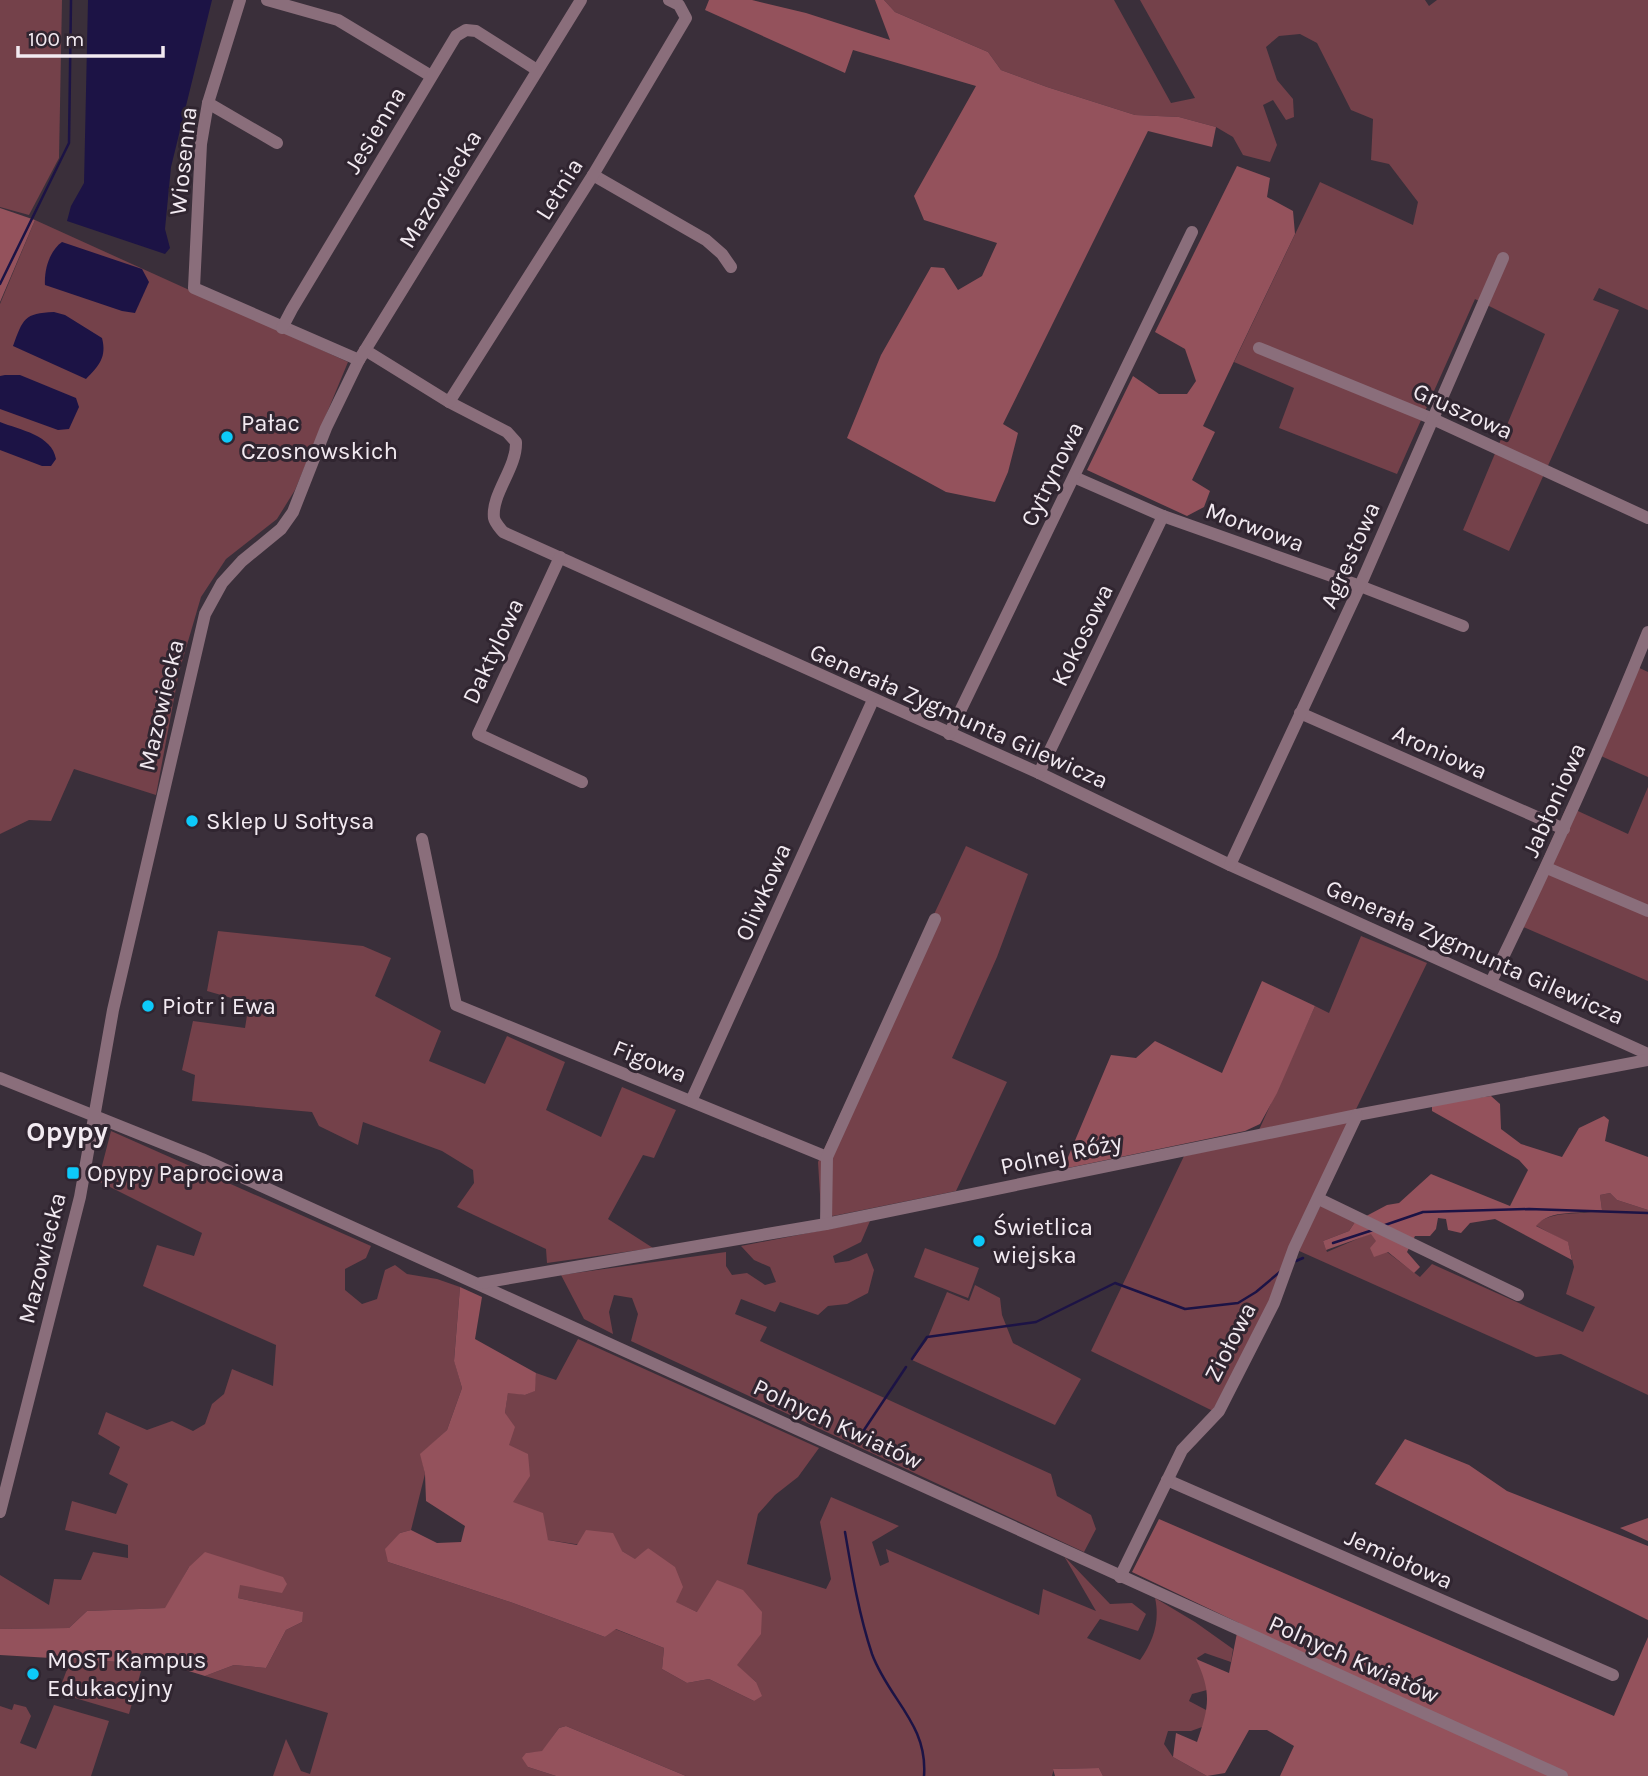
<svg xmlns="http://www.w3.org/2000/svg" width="1648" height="1776" font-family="Karla,sans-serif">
	<rect width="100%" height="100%" fill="#3a2f3a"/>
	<g fill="#74414a">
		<path d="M0,0H62L59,158L29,215L0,207Z"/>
		<path d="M884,0H1114L1171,103L1195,98L1140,0H1425L1429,6L1437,0H1648V310L1599,288L1593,300L1619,310L1509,551L1463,530L1545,334L1475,299L1397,474L1279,428L1294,388L1234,362L1320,182L1413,225L1418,202L1389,164L1371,160L1373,119L1351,110L1317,43L1300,34L1279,36L1266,47L1277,80L1293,99L1294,117L1286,120L1273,100L1263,105L1277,145L1270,162L1243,155L1233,137L1216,127L1179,117L1135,115L1047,87L1001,70L988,52L895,12Z"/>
		<path d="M35,220L348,362L295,490L277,519L226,559L201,597L179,672L156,795L74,769L51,821L29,820L0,834V304Z"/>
		<path d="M1631,664L1648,672V777L1592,752Z"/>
		<path d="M1648,787V981L1514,923L1567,806L1628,834Z"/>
		<path d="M966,846L1028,874L997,957L952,1058L1007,1082L956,1191L833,1216L821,1211L818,1162Z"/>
		<path d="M218,931L363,946L391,958L375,996L441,1031L429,1061L485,1084L507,1036L565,1062L546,1110L601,1137L622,1087L676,1110L654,1158L643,1155L608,1219L653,1248L547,1263L546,1249L457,1207L474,1183L473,1170L442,1151L363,1122L358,1145L319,1126L312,1112L192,1101L195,1075L182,1070L193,1021L245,1028L249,1003L207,991Z"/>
		<path d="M1361,936L1427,963L1343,1136L1271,1298L1213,1411L1091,1351L1184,1156L1254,1141L1315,1006L1329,1013Z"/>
		<path d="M111,1131L371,1246L366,1258L345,1269V1290L362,1304L377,1299L385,1270L395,1265L407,1274L437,1279L460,1287L454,1360L462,1388L447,1430L421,1454L425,1474L411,1530L400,1533L388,1562L513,1603L605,1637L615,1629L664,1648L662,1669L687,1683L709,1679L754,1701L756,1682L736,1665L697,1612L675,1602L648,1548L636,1560L622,1551L548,1540L512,1502L505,1413L508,1392L525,1395L534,1391L536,1373L556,1380L578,1339L819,1448L798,1477L775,1495L758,1514L747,1564L826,1589L831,1579L820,1522L831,1497L899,1526L872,1542L880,1566L889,1562L886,1549L1039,1615L1043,1589L1096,1611L1064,1556L1110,1604L1132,1603L1146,1614L1138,1631L1100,1619L1087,1638L1140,1660C1154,1641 1160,1620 1155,1598L1195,1622L1233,1649L1231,1662L1205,1653L1197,1658L1206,1680L1207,1690L1192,1694L1189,1701L1208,1711L1202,1727L1191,1731H1168L1164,1744L1173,1757L1207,1776H1103L1099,1768L1054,1769L1052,1776H686L566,1726L559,1728L542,1752L526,1753L528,1767L556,1776H273L286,1739L301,1771L310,1774L328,1713L205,1676L234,1665L266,1668L286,1630L302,1622V1612L238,1598L239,1585L189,1567L166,1608L87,1611L69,1628L0,1629V1575L49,1605L54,1579L81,1580L93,1552L128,1558V1545L65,1530L72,1501L116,1514L128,1484L109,1474L120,1447L98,1434L106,1412L147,1430L172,1421L193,1431L205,1424L212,1404L224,1394L232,1369L273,1386L276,1345L143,1286L157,1245L194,1256L202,1233L98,1181Z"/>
		<path d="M1610,1193L1617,1200L1648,1210V1395L1561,1354L1536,1357L1297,1250L1321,1205L1355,1222L1349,1231L1323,1241L1327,1252L1371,1233L1387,1252L1420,1277L1432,1264L1583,1332L1595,1307L1566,1294L1574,1267L1568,1243L1535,1225C1554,1209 1579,1216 1602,1210L1600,1195Z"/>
		<path d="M870,1221L861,1242L833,1256L835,1263L849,1261L867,1253L874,1270L868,1293L847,1304L828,1306L818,1315L780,1302L775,1312L741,1299L735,1314L767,1327L760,1341L1051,1474L1057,1496L1091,1515L1096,1529L1084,1552L631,1341L638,1314L632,1298L614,1295L609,1312L613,1334L584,1319L561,1275L726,1252V1266L732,1275L747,1273L765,1285L776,1282L770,1267L754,1260L741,1246Z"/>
		<path d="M925,1248L979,1268L968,1298L914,1277Z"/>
		<path d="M975,1285L1000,1298L1002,1315L1013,1343L1081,1379L1055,1425L912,1360L927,1340L947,1292L969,1301Z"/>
		<path d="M71,1659L143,1664L129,1714L58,1693Z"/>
		<path d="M14,1704L26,1707L31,1716L20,1743L36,1749L54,1705L109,1721L91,1776H0V1706L12,1710Z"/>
	</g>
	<g fill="#94525c">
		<path d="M709,0H752L806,13L890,40L875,0H884L895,12L988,52L1001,70L1047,87L1135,115L1179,117L1216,127L1212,147L1148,131L1003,424L1018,433L1008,472L995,502L946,492L847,438L881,355L931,267L944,268L958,290L982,276L997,243L924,220L914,196L976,86L853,50L845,73L705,10Z"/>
		<path d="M1237,166L1270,178L1267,197L1293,211L1295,234L1203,426L1215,432L1192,480L1210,491L1204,507L1187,516L1087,470L1133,376L1159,394H1187L1196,381L1185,349L1155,332Z"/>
		<path d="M0,208L35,220L0,302Z"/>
		<path d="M1262,981L1315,1006L1277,1093L1260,1124L1245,1131L1063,1169L1111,1055L1136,1058L1155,1041L1222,1073Z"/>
		<path d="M1491,1096L1500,1104L1501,1129L1521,1144L1562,1157L1579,1128L1604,1116L1609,1120L1605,1141L1648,1157V1210L1617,1200L1610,1193L1600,1195L1602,1210C1581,1215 1551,1208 1536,1226L1568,1242L1572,1260L1495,1219L1470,1223L1461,1233L1448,1230L1446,1219L1438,1218L1436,1229L1430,1236H1415L1407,1252L1420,1267L1414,1273L1388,1252L1374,1257L1370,1248L1376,1241L1371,1234L1326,1250L1323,1241L1349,1231L1355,1222L1387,1205L1399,1203L1431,1174L1510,1206L1528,1170L1519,1160L1432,1111V1104Z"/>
		<path d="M460,1287L482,1297L475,1339L536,1373L535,1391L525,1395L508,1393L505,1413L515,1427L509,1445L528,1454L530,1476L513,1502L543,1513L548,1540L577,1545L586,1530L613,1533L622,1551L635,1559L648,1548L675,1567L683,1587L676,1602L697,1612L717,1580L743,1590L762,1612L761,1634L737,1665L756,1682L762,1696L754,1701L709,1679L687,1683L662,1669L664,1648L616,1629L605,1637L513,1603L388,1562L385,1549L400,1533L411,1530L437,1543L461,1542L465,1526L426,1501L425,1474L420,1454L447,1430L462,1388L454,1361Z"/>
		<path d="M1405,1439L1469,1465L1507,1491L1648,1546V1620L1375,1484Z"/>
		<path d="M1648,1518V1541L1620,1528Z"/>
		<path d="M1159,1519L1614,1716L1648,1637V1776H1280L1294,1746L1267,1730H1249L1225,1773L1207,1776L1173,1757L1176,1733L1197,1742C1209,1707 1212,1693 1196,1659L1229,1673L1239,1623L1132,1572Z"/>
		<path d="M205,1552L283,1577L287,1584L282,1593L240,1585L238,1598L303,1612L302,1622L286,1630L266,1668L234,1665L205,1676L169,1665L0,1655V1629L69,1628L87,1611L165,1608L189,1567Z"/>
		<path d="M566,1726L686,1776H556L528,1767L522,1758L526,1753L542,1751L559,1728Z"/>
		<path d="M1099,1768L1103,1776H1055L1053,1769Z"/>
	</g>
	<g fill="#1c1345">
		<path d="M88,0H212L171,167L165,229L170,248L165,254L67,221L71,206L84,183Z"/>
		<path d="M62,242L142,269L149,282L135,313L122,311L45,285C44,271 49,251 62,242Z"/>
		<path d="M54,312L65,315L102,338C107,357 99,366 86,379L13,346C23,319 24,313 54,312Z"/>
		<path d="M5,375H20L76,398L79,407L69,429L58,430L0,409V376Z"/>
		<path d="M0,422C20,430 52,435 56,459L51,466H42L0,450Z"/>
	</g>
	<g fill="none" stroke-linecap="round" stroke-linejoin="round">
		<g stroke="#1c1345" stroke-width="2.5">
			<path d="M0,284L69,143L71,0"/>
			<path d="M1385,1225L1423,1212L1529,1209L1648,1213"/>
			<path d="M1333,1243L1373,1230"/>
			<path d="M1296,1261L1303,1258"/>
			<path d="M912,1359L927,1337L1036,1322L1115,1283L1185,1309L1238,1303L1256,1292L1281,1271"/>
			<path d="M856,1442L906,1367"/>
			<path d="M845,1532C852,1573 859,1615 872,1654C889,1700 928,1724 924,1776"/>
		</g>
		<g stroke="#8a6e7b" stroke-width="12">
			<path d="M240,0L208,103L201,144L194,288L359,360"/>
			<path d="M267,0L338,20L431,76"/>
			<path d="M208,103L277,143"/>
			<path d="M593,175L706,240L722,254L731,267"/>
			<path d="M282,328L292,309L456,36L466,30L476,31L537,70"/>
			<path d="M1259,348L1433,419L1648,518"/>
			<path d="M365,350L449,402L507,432L516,442C517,468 491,494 494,518C495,523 500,528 503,532L1039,773L1230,865L1648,1054"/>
			<path d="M449,402L593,175L686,18L679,5L669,0"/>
			<path d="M1074,477L1163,516L1360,586L1463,626"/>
			<path d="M560,557L478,734L582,782"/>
			<path d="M1300,713L1564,829"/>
			<path d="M949,734L1192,232"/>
			<path d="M1039,773L1163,516"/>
			<path d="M422,839L456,1005L827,1157"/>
			<path d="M1230,865L1360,586L1503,258"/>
			<path d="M1547,868L1648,911"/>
			<path d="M1491,982C1547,867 1600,751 1648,632"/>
			<path d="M0,1078L202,1159L1562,1776"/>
			<path d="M691,1101L873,700"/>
			<path d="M1319,1199L1518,1295"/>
			<path d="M826,1224L827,1157L935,919"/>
			<path d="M481,1283L826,1224L1357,1115L1648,1060"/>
			<path d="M1167,1480L1613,1675"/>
			<path d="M0,1512L80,1197L113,1010L205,614L222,583L242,561L281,529L293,512L326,428L359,360L581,0"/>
			<path d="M1120,1577L1182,1450L1219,1411L1274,1303L1294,1248L1357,1115"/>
		</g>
	</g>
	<g fill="#0dcafa" stroke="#302530" stroke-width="2.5">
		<circle cx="227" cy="437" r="7"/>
		<circle cx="192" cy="821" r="7"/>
		<circle cx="148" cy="1006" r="7"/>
		<rect x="66" y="1166" width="14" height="14" rx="3.5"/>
		<circle cx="979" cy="1241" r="7"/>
		<circle cx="33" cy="1674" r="7"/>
	</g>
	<g text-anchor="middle" stroke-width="6" stroke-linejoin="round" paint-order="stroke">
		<g font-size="24" fill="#f2eaf1" stroke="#302530">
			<text transform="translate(375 130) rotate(-59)" y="8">Jesienna</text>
			<text transform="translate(183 161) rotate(-84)" y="8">Wiosenna</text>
			<text transform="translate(440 189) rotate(-58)" y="8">Mazowiecka</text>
			<text transform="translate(559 189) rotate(-58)" y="8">Letnia</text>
			<text transform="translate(1463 411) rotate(24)" y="8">Gruszowa</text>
			<text transform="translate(1052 474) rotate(-64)" y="8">Cytrynowa</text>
			<text transform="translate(1255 527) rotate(20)" y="8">Morwowa</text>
			<text transform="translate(1350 555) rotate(-66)" y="8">Agrestowa</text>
			<text transform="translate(1082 635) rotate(-64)" y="8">Kokosowa</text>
			<text transform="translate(493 651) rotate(-65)" y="8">Daktylowa</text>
			<text transform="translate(161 705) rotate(-77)" y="8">Mazowiecka</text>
			<text transform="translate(959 716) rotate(24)" y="8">Generała Zygmunta Gilewicza</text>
			<text transform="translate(1440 752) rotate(24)" y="8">Aroniowa</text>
			<text transform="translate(1554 800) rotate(-66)" y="8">Jabłoniowa</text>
			<text transform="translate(763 892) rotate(-66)" y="8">Oliwkowa</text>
			<text transform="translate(1475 952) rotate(24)" y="8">Generała Zygmunta Gilewicza</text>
			<text transform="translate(650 1061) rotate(22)" y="8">Figowa</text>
			<text transform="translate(1061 1154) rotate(-12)" y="8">Polnej Róży</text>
			<text transform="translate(42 1258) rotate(-76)" y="8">Mazowiecka</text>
			<text transform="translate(1230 1342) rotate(-63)" y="8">Ziołowa</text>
			<text transform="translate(838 1424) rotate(25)" y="8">Polnych Kwiatów</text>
			<text transform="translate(1399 1559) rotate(24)" y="8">Jemiołowa</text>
			<text transform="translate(1354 1659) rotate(24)" y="8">Polnych Kwiatów</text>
		</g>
		<g font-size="24" fill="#f2eaf1" stroke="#302530" text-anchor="start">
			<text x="241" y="431">Pałac<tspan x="241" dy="28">Czosnowskich</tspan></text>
			<text x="206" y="829">Sklep U Sołtysa</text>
			<text x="162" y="1014">Piotr i Ewa</text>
			<text x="87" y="1181">Opypy Paprociowa</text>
			<text x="993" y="1235">Świetlica<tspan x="993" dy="28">wiejska</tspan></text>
			<text x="47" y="1668">MOST Kampus<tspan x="47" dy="28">Edukacyjny</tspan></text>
		</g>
		<g font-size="28" font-weight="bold" fill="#f2eaf1" stroke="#302530">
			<text x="67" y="1141">Opypy</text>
		</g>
	</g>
	<path d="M18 46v10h145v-10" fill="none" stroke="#f2eaf1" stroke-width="3.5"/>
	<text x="28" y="46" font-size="21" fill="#f2eaf1" stroke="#302530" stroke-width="5" paint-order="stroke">100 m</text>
</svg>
